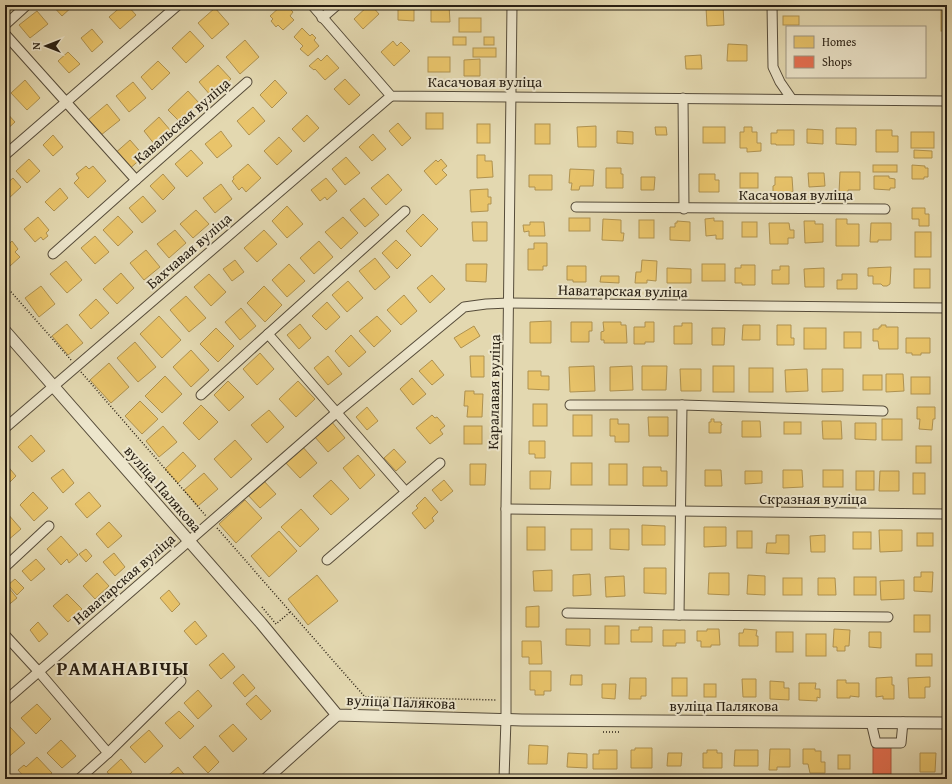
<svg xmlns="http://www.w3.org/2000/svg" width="952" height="784" font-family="'Gentium Book Plus',serif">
	<rect width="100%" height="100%" fill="#e3d8b0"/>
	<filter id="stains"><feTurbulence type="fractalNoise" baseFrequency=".005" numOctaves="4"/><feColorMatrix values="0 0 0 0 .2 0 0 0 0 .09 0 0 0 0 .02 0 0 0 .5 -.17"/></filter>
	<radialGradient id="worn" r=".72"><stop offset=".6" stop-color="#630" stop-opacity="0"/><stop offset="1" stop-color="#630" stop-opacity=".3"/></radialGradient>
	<g fill="#e9c46a" stroke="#af9250">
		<path d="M52,5H74L62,16Z"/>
		<path d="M123,5H127L136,15L120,29L109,17Z"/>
		<path d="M369,5H371L379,14L363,29L354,19Z"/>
		<path d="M398,5H414V21L398,20Z"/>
		<path d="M431,5H449L450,22H431Z"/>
		<path d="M281,6L284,9L287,6L293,12L290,16L294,20L283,30L278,25L276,27L271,21L273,19L270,16Z"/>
		<path d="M723,6L724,25L707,26L706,7Z"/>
		<path d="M215,8L229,24L212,39L198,23Z"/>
		<rect x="941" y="9" width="6" height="22"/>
		<path d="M37,11L48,24L30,38L19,25Z"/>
		<rect x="783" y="16" width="16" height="9"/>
		<rect x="459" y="18" width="22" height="14"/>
		<path d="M302,28L310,36L312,34L316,38L314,40L319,46L308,56L300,49L303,46L294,37Z"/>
		<path d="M92,29L103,42L92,52L81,38Z"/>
		<path d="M190,31L204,46L186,63L172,48Z"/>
		<rect x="453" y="37" width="13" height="8"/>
		<rect x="484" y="37" width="10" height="8"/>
		<path d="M245,40L259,57L240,74L226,57Z"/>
		<path d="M393,41L397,46L401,42L410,51L394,66L381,52Z"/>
		<path d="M728,44L747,45V61H727Z"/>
		<rect x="473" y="48" width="23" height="9"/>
		<path d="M68,52L80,64L69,73L58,61Z"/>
		<path d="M327,55L339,68L325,80L315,69L314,70L309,66L318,58L321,61Z"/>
		<path d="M701,55L702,69H686L685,56Z"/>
		<rect x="428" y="57" width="22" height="15"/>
		<path d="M480,59V76H464V60Z"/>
		<path d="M158,61L170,73L152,90L141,77Z"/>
		<path d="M218,65L231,79L211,96L199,82Z"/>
		<path d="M345,79L360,95L349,105L334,89Z"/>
		<path d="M25,80L40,98L27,110L11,93Z"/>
		<path d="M275,80L287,93L272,108L260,95Z"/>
		<path d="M133,82L146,98L129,112L116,96Z"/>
		<path d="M188,91L200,104L181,123L168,110Z"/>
		<path d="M107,104L120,120L101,135L88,120Z"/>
		<path d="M253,107L265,121L249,135L237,121Z"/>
		<path d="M5,111L15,122L5,131Z"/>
		<rect x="426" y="113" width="17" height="16"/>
		<path d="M307,115L319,128L304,142L292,129Z"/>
		<path d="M159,117L171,131L155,145L144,131Z"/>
		<path d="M398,123L411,138L402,146L389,131Z"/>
		<rect x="477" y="124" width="13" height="19"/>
		<rect x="535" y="124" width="15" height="20"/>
		<path d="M596,126V147H578L577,127Z"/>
		<path d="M655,127H666L667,135H656Z"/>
		<rect x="703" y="127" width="22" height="16"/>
		<path d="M744,127H752V132H757V143H761V151L747,152V148H740V132H744Z"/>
		<path d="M836,128H856V145L836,144Z"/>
		<path d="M807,129L823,130V144L807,143Z"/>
		<path d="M777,130H794V145H776V144H771V133H777Z"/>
		<path d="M876,130H892V136H898V152H876Z"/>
		<path d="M221,131L232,146L217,158L205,144Z"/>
		<path d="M617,131L633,132V144L617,143Z"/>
		<rect x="911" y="132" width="23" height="16"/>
		<path d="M373,134L386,149L372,161L359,147Z"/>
		<path d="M53,135L63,147L53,156L43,145Z"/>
		<path d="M279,137L292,151L277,165L264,151Z"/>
		<path d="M130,140L144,156L127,171L113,155Z"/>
		<path d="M191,150L203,163L187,177L175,164Z"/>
		<path d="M914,150L932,151V158H914Z"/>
		<path d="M477,155H485V161H492L493,177L477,178Z"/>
		<path d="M346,157L360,173L345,185L332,169Z"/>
		<path d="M29,159L40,171L27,183L16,171Z"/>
		<path d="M441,159L447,166L442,170L447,175L436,185L424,171L436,160L438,162Z"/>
		<path d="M248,164L261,178L246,192L242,187L239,190L232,181L234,179L233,177Z"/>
		<rect x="873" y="165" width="24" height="7"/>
		<path d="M912,165L925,166V168H928V177H924V179H912Z"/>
		<path d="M86,166L89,169L93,166L106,181L88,198L74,183L79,178L76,174Z"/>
		<path d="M606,168H621V174H623V188H606Z"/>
		<path d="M570,169L594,170L593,186H580L579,190H571L572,183H569Z"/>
		<path d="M840,172H860V190H848V193H839Z"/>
		<rect x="740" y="173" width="18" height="15"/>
		<path d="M808,173H824L825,186L809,187Z"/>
		<path d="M163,174L175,188L163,200L150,186Z"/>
		<path d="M388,174L402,190L386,205L371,188Z"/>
		<path d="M699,174H715V180H719V192H699Z"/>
		<path d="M529,175H552V190H535V187H529Z"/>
		<path d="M874,176H889V178L895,179V188H890V190L874,189Z"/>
		<path d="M641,177H655L654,190H641Z"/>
		<path d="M775,177H792L793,192L773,193V186L775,185Z"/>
		<path d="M13,178L21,187L8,199L5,195V185Z"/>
		<path d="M326,178L337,191L327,200L325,197L320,201L311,190Z"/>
		<path d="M221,184L232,199L215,213L203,198Z"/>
		<path d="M60,188L68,198L54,211L45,202Z"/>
		<path d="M488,189V197H491V204H488V211L471,212L470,190Z"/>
		<path d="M143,196L156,211L142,223L129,208Z"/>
		<path d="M364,198L379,215L365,227L350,210Z"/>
		<path d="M287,206L303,224L287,238L272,221Z"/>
		<path d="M912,208H925V214H929V226H919V219H912Z"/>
		<path d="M196,210L209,224L193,238L180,224Z"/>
		<path d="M423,214L438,229L421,247L406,231Z"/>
		<path d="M118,216L133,232L118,246L103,230Z"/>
		<path d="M38,217L49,230L46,233L48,236L43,240L41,237L35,242L24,229Z"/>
		<path d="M343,217L358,233L341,249L325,232Z"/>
		<rect x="569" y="218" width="21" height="13"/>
		<path d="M714,218V221H723V239H716V235L706,236L705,219Z"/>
		<path d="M603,219L621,220V233H624L623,241L602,240Z"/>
		<path d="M836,219H847V224H859V246H836Z"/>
		<rect x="639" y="220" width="15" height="18"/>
		<path d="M677,221L690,222V241L670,240V227H675V223H677Z"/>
		<path d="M804,221H815V224H823V242L805,243Z"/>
		<path d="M472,222H487V241H473Z"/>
		<path d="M530,222H544L545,236H529V231L524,232L523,225H530Z"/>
		<rect x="742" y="222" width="15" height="15"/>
		<path d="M769,223H789L790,230H794V238H788V244H770Z"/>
		<path d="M871,223H891V240H878V242H870Z"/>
		<path d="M175,230L186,243L169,258L157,244Z"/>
		<path d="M264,230L277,244L257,262L244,248Z"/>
		<rect x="915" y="232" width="16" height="25"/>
		<path d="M95,236L109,252L95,264L81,248Z"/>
		<path d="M396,240L411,255L397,269L382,253Z"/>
		<path d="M5,241L8,245L12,241L18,249L15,252L20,257L10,266L5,260Z"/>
		<path d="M319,241L333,257L314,274L300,258Z"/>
		<path d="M534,243H547V266H543V270H528V249H534Z"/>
		<path d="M146,250L160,267L144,280L130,263Z"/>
		<path d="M375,258L390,277L375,290L359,271Z"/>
		<path d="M235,260L244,272L232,281L223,269Z"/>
		<path d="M642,260L657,261L656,281L647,280V283H635L636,272H641Z"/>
		<path d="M66,261L82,280L67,293L50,274Z"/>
		<path d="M289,264L305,281L287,297L272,280Z"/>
		<path d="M466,264H487L486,282L466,281Z"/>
		<rect x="702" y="264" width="23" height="17"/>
		<path d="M741,265H755V285H742V283H735V268H741Z"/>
		<path d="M567,266H586V282H573V280H567Z"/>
		<path d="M780,266H789V284H772V270H780Z"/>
		<path d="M891,267L890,284L887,286H883L881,284H873V276H868V268Z"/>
		<path d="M667,268L691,269V283H667Z"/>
		<path d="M824,268V287H805L804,269Z"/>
		<rect x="914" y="269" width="16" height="19"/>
		<path d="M121,273L134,288L117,304L103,289Z"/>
		<path d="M209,274L226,292L211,306L194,287Z"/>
		<path d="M842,274H857V289H837V280H842Z"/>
		<path d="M432,275L445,289L430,303L417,288Z"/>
		<path d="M601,276H619V283L600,282Z"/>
		<path d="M348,281L363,298L347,312L332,295Z"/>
		<path d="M41,286L55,304L39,317L25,298Z"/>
		<path d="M264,286L282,305L265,322L247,303Z"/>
		<path d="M404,295L417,311L401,325L387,310Z"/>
		<path d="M186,296L206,318L189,332L170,310Z"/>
		<path d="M96,299L109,313L91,329L79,315Z"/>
		<path d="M327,302L340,317L326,330L312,316Z"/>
		<path d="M241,308L256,326L240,340L225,322Z"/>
		<path d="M159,316L181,340L162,358L140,334Z"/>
		<path d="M377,316L391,331L374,347L359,331Z"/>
		<path d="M551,321V343H530V322Z"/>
		<path d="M571,322H592V331H589V342H571Z"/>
		<path d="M603,322H621V325H626L627,343H604V340H601V332L604,331Z"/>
		<path d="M645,322H654V342H645V344H634V327H645Z"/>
		<path d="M682,323H692V344H674V326H682Z"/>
		<path d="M67,324L83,343L68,355L52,336Z"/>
		<path d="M300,324L311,338L299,349L287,335Z"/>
		<path d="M743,325H760V340H742Z"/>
		<path d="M777,325H791V338H794V345H777Z"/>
		<path d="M881,325H886V327H898V349H879L878,341H873V329H879V327H881Z"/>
		<path d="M474,326L480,336L461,348L454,338Z"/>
		<path d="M216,328L234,346L218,362L200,344Z"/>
		<path d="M712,328H725L724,345H712Z"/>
		<rect x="804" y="328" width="22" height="21"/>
		<rect x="844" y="332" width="17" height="16"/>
		<path d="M351,335L366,352L349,367L335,351Z"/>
		<path d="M906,338H930V353H921V355H912V353H906Z"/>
		<path d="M135,342L156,367L138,382L117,358Z"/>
		<path d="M191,350L209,370L191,387L173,367Z"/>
		<path d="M260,353L274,369L257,385L243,369Z"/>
		<path d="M328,356L342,374L328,385L314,368Z"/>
		<path d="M470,356H484V377H471Z"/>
		<path d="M432,360L444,375L432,385L419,371Z"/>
		<path d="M109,363L129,387L111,403L90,380Z"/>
		<path d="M594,366L595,391L570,392L569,367Z"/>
		<path d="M632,366L633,390L610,391V367Z"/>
		<path d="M642,366H667L666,390H642Z"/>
		<rect x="713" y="366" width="21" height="26"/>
		<rect x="749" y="368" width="24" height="24"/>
		<path d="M680,369H701V391H681Z"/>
		<path d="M807,369L808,391L786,392L785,370Z"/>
		<path d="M822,369H843V391L822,392Z"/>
		<path d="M528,371H541V376H549V390L528,389Z"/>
		<path d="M886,374H903L904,391L886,392Z"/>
		<rect x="863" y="375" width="19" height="15"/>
		<path d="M165,376L182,394L162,413L145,396Z"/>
		<rect x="911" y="377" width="19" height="17"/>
		<path d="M412,378L426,394L413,405L400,389Z"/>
		<path d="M228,381L244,397L229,411L214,395Z"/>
		<path d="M298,381L315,399L296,417L279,399Z"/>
		<path d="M465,391H474V394H483L482,417H467L468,406H464Z"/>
		<path d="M140,401L158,419L142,434L125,416Z"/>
		<rect x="533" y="404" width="14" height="22"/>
		<path d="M201,405L218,422L199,440L183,423Z"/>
		<path d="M367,407L378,421L367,430L356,417Z"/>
		<path d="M917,407H935V419H933L932,430L919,429L920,419H917Z"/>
		<path d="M269,410L284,427L267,443L251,425Z"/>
		<path d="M432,415L435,418L437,417L445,426L440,430L443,434L430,444L416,428Z"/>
		<rect x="573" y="415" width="19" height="21"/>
		<path d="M648,417H668V436H649Z"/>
		<path d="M610,419H618V424H629V442H615V436H610Z"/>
		<path d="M711,419H714V422H721V424H722V425H721V433H709V422H711Z"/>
		<rect x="882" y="419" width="20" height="21"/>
		<path d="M331,421L345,438L328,452L314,436Z"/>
		<path d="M742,421H760L761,437H742Z"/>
		<path d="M822,421H841L842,439H823Z"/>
		<rect x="784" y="422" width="17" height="12"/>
		<path d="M855,423H876V440L855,439Z"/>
		<path d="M163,426L177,442L159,457L146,441Z"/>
		<rect x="464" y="426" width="18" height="18"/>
		<path d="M31,435L45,451L32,462L18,447Z"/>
		<path d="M235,440L252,459L231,478L214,459Z"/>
		<path d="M529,441H545V458H535V454H529Z"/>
		<path d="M301,445L317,463L300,478L284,461Z"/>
		<rect x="916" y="446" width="15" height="17"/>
		<path d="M394,449L406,462L396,471L384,458Z"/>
		<path d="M183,452L196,466L178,483L165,469Z"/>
		<path d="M358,455L375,475L360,489L343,468Z"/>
		<path d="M5,463L16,476L7,485L5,483Z"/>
		<rect x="571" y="463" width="21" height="22"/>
		<path d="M470,464H486L485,485H470Z"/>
		<rect x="609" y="464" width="18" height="21"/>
		<path d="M643,467H661V471H667V486H643Z"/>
		<path d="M63,469L74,483L63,493L51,478Z"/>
		<path d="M705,470H721L722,486H705Z"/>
		<path d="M783,470H802L803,487L783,488Z"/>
		<rect x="823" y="470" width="20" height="17"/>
		<path d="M530,471H551L550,489H530Z"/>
		<path d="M745,471H762V483L745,484Z"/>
		<rect x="856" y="471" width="18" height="19"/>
		<path d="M880,471H899V491H879Z"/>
		<path d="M204,473L218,489L198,506L184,490Z"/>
		<rect x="913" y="473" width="12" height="21"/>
		<path d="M263,480L276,494L260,508L247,494Z"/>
		<path d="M331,480L349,499L331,515L313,496Z"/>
		<path d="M444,480L453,491L441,501L432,490Z"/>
		<path d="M33,492L48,508L34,521L20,505Z"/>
		<path d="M89,492L101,506L87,518L75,504Z"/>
		<path d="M425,497L438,512L432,518L434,521L425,529L412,513L418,508L416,506Z"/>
		<path d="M245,500L262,518L236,543L219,524Z"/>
		<path d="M301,509L319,529L300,547L281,527Z"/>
		<path d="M7,513L21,529L7,541L5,539V515Z"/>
		<path d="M109,522L122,536L108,548L96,534Z"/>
		<path d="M642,525L665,526V545H642Z"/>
		<rect x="527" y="527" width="18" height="23"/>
		<path d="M704,527H726V546L704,547Z"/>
		<rect x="571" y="529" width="21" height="21"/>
		<path d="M610,529H629V550L610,549Z"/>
		<path d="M879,530H902V551L880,552Z"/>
		<path d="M279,531L297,551L269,577L251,556Z"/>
		<rect x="737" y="531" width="15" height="17"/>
		<rect x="853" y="532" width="18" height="17"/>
		<rect x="917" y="533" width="16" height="13"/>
		<path d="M776,535H789V554L766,553L767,543H776Z"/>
		<path d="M825,535V552H811L810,536Z"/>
		<path d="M61,536L78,555L69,563L67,559L61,565L47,549Z"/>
		<path d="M86,549L92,556L86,562L79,554Z"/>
		<path d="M114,553L125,567L115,576L103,562Z"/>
		<path d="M36,559L45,569L31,581L22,571Z"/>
		<path d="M644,568H666V594L644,593Z"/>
		<path d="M552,570V591H534L533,571Z"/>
		<path d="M921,572H933L932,592L914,591V577H921Z"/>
		<path d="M97,573L109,586L95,599L83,586Z"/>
		<path d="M709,573H729V595L708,594Z"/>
		<path d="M590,574L591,595L573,596V575Z"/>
		<path d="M317,575L338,601L308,625L288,599Z"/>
		<path d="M748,575L765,576V595L747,594Z"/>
		<path d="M624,576L625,596L606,597L605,577Z"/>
		<rect x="854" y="577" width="22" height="18"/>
		<rect x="783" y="578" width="19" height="17"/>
		<path d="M818,578H835L836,595H818Z"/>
		<path d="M15,579L24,588L17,595L8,585Z"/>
		<path d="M904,580V599L881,600L880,581Z"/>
		<path d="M8,587L17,598L6,607L5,606V589Z"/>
		<path d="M169,590L180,604L172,612L160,598Z"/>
		<path d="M67,594L82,609L68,622L53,606Z"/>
		<path d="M539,606V627H526V607Z"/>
		<rect x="914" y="615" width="16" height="17"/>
		<path d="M195,621L207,636L196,645L184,631Z"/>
		<path d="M38,622L48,634L39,642L30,630Z"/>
		<rect x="605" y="626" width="14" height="18"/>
		<path d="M639,627H652V642H631V630H639Z"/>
		<path d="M566,629H590V646L566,645Z"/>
		<path d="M707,629H719L720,645H711V647H701V641H697V631H707Z"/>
		<path d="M744,629L757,630L756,636H758V646H739V633H743Z"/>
		<path d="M834,629L850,630L849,646H845V651H837V647H833Z"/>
		<path d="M663,630H685V643H676V646H663Z"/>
		<rect x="776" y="632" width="17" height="20"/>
		<path d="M869,632H881V648L869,647Z"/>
		<rect x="806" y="634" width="20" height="22"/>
		<path d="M522,641H541L542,664H529V657H522Z"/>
		<path d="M223,653L235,667L221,679L209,665Z"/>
		<rect x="916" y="654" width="16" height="12"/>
		<path d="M530,671H551V691H544V695H535V690H530Z"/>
		<path d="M243,674L255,688L245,697L233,683Z"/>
		<path d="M571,675H582V685H570Z"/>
		<path d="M892,677V685H894V699H883V696L876,697V678Z"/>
		<path d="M930,677V687H925V698H909L908,678Z"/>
		<path d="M630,678H646V696H641V699H629Z"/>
		<rect x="672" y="678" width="15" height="18"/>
		<path d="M742,679H756V697H743Z"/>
		<path d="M837,680H846V683H859V697L850,696V698H837Z"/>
		<path d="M770,681L784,682V688H789V700L770,699Z"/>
		<path d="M799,683H816L815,689H820V698L817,697V701L799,700Z"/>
		<path d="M602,684H616L615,699L602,698Z"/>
		<rect x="704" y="684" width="12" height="13"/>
		<path d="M198,690L212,706L198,719L184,703Z"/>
		<path d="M256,695L271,711L261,720L246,704Z"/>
		<path d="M37,704L51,719L36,734L21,718Z"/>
		<path d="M179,711L194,726L180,739L165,723Z"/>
		<path d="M233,724L247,739L233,752L219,736Z"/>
		<path d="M10,727L25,743L6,759L5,758V732Z"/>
		<path d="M149,730L163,746L145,763L130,747Z"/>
		<path d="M61,740L76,756L62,768L47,753Z"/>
		<path d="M529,745L548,746L547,764H528Z"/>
		<path d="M205,746L219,762L208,773L193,757Z"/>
		<path d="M635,748H652V768H631V750H635Z"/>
		<path d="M770,749H790V767H777V770H769Z"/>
		<path d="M803,749H815V751H821V762H825V773H810L808,764H803Z"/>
		<path d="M599,750H617V769H593V754H599Z"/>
		<path d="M707,750H717V753H722V768H703V753H707Z"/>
		<path d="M735,750H758V766H734Z"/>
		<path d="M568,753L587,754V768L567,767Z"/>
		<path d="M668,753H682L681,766H667Z"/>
		<path d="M920,753H936L935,772H920Z"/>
		<rect x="838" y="755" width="12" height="14"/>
		<path d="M37,757L52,773L45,779H26L18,770L24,765L26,767Z"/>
		<path d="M121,759L132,772L125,779H113L107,772Z"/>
		<path d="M178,767L188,779H164Z"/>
	</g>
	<rect fill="#e76f51" stroke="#ad573e" x="873" y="747" width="18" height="29"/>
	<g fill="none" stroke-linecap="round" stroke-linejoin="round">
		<defs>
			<g id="minor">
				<path d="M312,5L391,96L947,101"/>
				<path d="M772,5L773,67L780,82L791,98"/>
				<path d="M322,18L337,5"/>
				<path d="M5,25L27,5"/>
				<path d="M5,34L136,180L53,254"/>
				<path d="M683,98L684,209"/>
				<path d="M5,155L178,5"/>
				<path d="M136,180L247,82"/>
				<path d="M576,207L885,209"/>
				<path d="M268,334L405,211"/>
				<path d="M201,395L268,334L406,492L327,560"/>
				<path d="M682,405L883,411"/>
				<path d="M5,428L391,96"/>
				<path d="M406,492L440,463"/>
				<path d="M506,509L947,514"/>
				<path d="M5,567L49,526"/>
				<path d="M567,613L679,615L682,405H570"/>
				<path d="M679,615L888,617"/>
				<path d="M5,635L39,672L108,753L79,779"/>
				<path d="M5,701L336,413L464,307L486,304L509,303L947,308"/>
				<path d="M871,722L876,743H901L903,722"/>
				<path d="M108,753L181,681"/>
				<path d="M504,779L506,719V509L512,5"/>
			</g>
			<g id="tertiary">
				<path d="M5,331L261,623L337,715L522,720L947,723"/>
				<path d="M266,779L337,715"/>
			</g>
		</defs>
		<use href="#minor" stroke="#564c3a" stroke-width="11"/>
		<use href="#tertiary" stroke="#564c3a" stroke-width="13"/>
		<g stroke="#271e12" stroke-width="1.5" stroke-dasharray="1 2" stroke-linecap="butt">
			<path d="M5,285L71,360"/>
			<path d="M81,372L206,516"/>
			<path d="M217,528L365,697L497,700"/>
			<path d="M262,607L276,624L290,612"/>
			<path d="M603,732H619"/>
		</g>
		<use href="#minor" stroke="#ede6cc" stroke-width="9"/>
		<use href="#tertiary" stroke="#ede6cc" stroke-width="11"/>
	</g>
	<g text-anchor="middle" stroke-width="4" stroke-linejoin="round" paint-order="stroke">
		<g font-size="15" fill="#271e12" stroke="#ede6cc">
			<text x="485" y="87">Касачовая вуліца</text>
			<text transform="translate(182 121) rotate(-41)" y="5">Кавальская вуліца</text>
			<text x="796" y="200">Касачовая вуліца</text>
			<text transform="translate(189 251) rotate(-41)" y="5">Бахчавая вуліца</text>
			<text transform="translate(623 291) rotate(1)" y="5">Наватарская вуліца</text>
			<text transform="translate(494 392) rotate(-89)" y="5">Каралавая вуліца</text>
			<text transform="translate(163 489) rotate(49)" y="5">вуліца Палякова</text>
			<text x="813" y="504">Скразная вуліца</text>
			<text transform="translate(124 579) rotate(-41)" y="5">Наватарская вуліца</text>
			<text transform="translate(401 702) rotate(2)" y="5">вуліца Палякова</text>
			<text x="724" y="711">вуліца Палякова</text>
		</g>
		<g font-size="19" font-weight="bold" letter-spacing="1" fill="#271e12" stroke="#ede6cc">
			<text x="123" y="675">РАМАНАВІЧЫ</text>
		</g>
	</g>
	<rect width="952" height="784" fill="none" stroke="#e3d8b0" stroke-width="20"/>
	<rect x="6" y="6" width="940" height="772" fill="none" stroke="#271e12" stroke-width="2"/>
	<rect x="10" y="10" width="932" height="764" fill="none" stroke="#271e12"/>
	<rect x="786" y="26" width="140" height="52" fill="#ede6cc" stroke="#9e9682"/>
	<rect x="794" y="36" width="20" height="12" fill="#e9c46a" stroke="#9e9682"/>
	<text x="822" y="46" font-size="12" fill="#271e12">Homes</text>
	<rect x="794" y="56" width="20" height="12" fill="#e76f51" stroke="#9e9682"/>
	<text x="822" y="66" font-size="12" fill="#271e12">Shops</text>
	<g transform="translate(46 46) rotate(270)" stroke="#ede6cc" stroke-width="3" paint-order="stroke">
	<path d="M0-3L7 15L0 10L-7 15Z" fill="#271e12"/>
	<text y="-6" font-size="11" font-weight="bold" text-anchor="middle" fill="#271e12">N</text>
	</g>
	<rect width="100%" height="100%" filter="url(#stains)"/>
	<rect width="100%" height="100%" fill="url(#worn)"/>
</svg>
